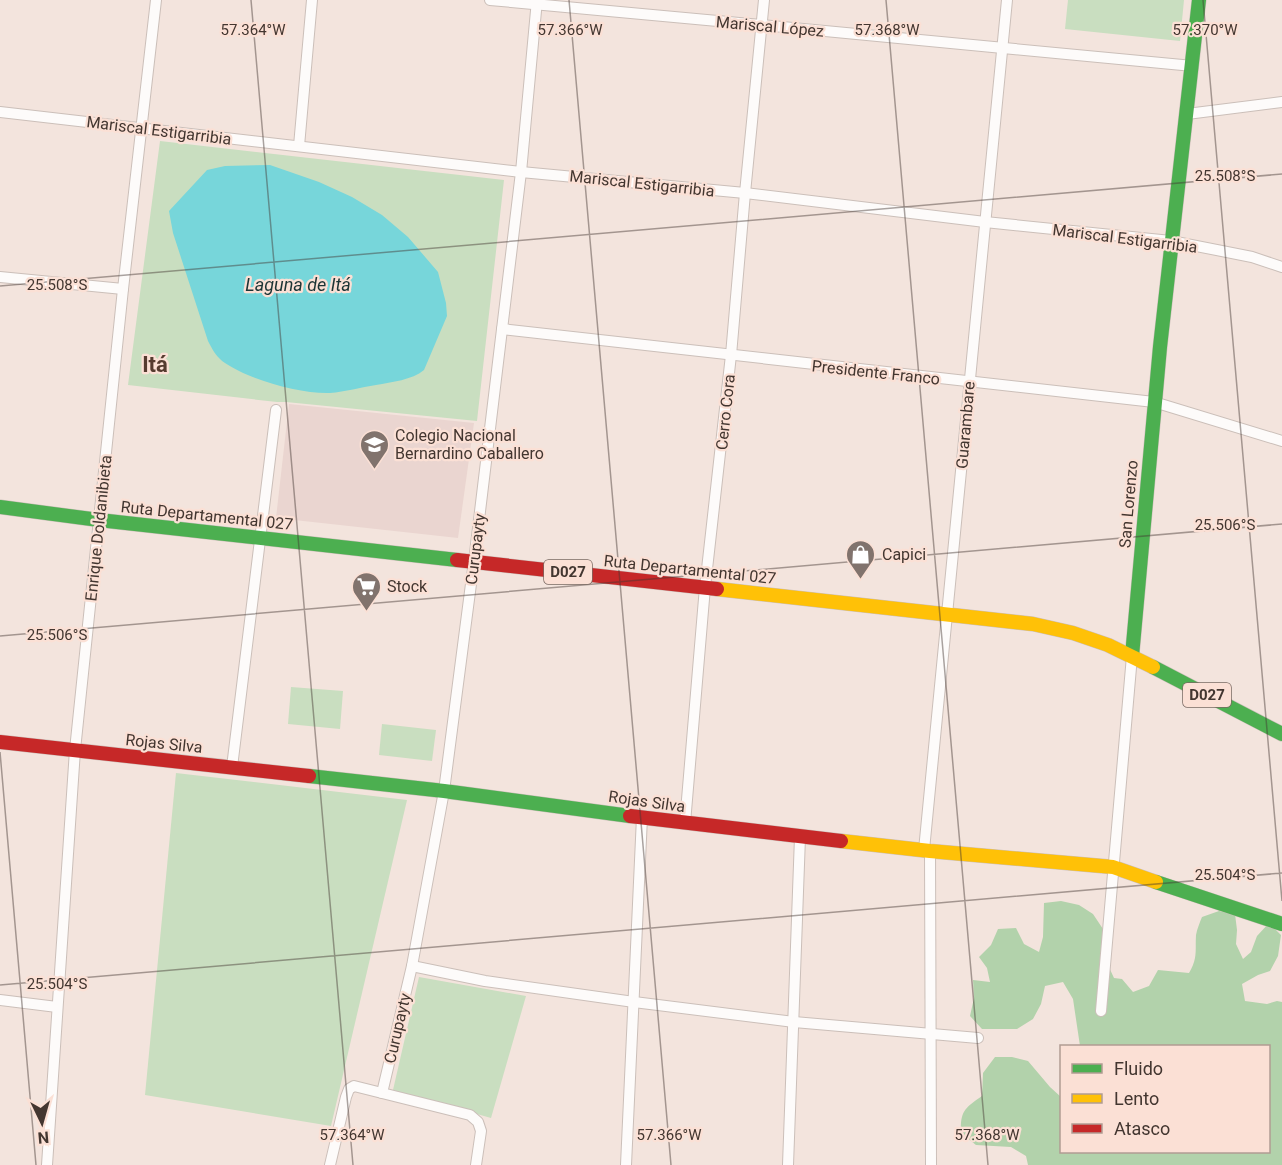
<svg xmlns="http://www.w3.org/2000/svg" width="1282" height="1165" font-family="Roboto,sans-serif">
	<rect width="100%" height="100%" fill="#f3e4dd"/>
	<path fill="#ead5d0" d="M289,404L474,423L458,538L276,518Z"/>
	<g fill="#c9dec0">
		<path d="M1068,0H1184L1180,41L1065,29Z"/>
		<path d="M160,141L504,180L477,421L286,402H277L128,385Z"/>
		<path d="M291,687L343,691L340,729L288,724Z"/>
		<path d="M382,724L436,730L432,761L379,755Z"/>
		<path d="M176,773L407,800L331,1126L145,1095Z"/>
		<path d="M419,977L526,996L491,1118L393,1090Z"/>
	</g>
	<path fill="#b2d2ab" d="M1061,901L1079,905L1093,914L1103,929L1107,963L1114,978L1122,979L1133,992L1149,986L1158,970L1189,973C1198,958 1195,950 1196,935C1197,929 1200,922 1202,917L1219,911L1235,914L1237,930L1236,944L1243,959L1251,952L1257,936L1269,923L1281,935L1278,956L1270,971L1258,975L1242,984L1245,1001L1267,1004L1277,1001L1282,1002V1165H1028L1026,1156L1011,1147L976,1145L961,1133C960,1111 965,1108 982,1096L983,1073L995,1057H1012L1028,1061L1050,1087L1061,1097L1062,1152H1268V1046H1080L1073,999L1063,982L1045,986L1041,1004L1033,1019L1017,1029H982L970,1016L974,998L973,980L990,982L987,968L979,957L991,945L998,929L1016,928L1024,944L1039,952L1043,937L1044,903Z"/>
	<path fill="#77d6da" d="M270,165L319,182L352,197L382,215L408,237L438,272L446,303L447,316L424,370C412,380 392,382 376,385C361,387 345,392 330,393C300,394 250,380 225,363C217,358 212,349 208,341L173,233L169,211L207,170L225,166Z"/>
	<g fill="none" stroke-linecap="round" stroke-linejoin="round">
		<defs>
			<g id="street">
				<path d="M490,0L761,25L1193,66"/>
				<path d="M0,112L521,172L745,193L985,222L1171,241L1252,257L1282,267"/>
				<path d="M1187,114L1282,102"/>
				<path d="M299,146L312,0"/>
				<path d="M0,277L123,289"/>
				<path d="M502,329L1154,402L1282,441"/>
				<path d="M232,767L276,410"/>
				<path d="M685,823L705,587L731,355L745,193L764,0"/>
				<path d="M924,850L1007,0"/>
				<path d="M930,851L931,1165"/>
				<path d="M412,966L485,981L634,1002L794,1022L978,1038"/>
				<path d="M0,1000L57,1007"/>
				<path d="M1101,1011L1132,656"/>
				<path d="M382,1093L412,966L444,791L474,561L521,172L537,0"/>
				<path d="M47,1165L75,750L123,289L156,0"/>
				<path d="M330,1165L346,1097L349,1089L354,1086L470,1115L478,1122L481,1131L476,1165"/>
				<path d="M626,1165L642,817"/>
				<path d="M788,1165L800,837"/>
			</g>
			<g id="fast">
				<path d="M0,507L99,520L457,560"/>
				<path d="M1132,656L1160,347L1199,0"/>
				<path d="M1153,667L1282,734"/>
				<path d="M309,776L444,791L630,816"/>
				<path d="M1156,882L1282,924"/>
			</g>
			<g id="slow">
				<path d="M717,589L1033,624L1073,633L1108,645L1153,667"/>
				<path d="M841,841L930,851L1113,867L1156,882"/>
			</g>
			<g id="jam">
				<path d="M457,560L717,589"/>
				<path d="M0,742L309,776"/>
				<path d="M630,816L841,841"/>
			</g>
		</defs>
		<use href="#street" stroke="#cbbfb9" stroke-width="12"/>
		<use href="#fast" stroke="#cbbfb9" stroke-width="15"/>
		<use href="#slow" stroke="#cbbfb9" stroke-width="15"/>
		<use href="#jam" stroke="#cbbfb9" stroke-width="15"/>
		<use href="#street" stroke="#fdfbfa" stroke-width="10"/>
		<use href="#fast" stroke="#4caf50" stroke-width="14"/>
		<use href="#slow" stroke="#ffc107" stroke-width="14"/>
		<use href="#jam" stroke="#c62828" stroke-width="14"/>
	</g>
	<path fill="none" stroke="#433630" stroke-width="1.5" stroke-opacity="0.45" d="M251,0L353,1165M569,0L671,1165M886,0L988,1165M1203,0L1282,901M0,286L1282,174M0,636L1282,524M0,752L36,1165M0,985L1282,873"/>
	<defs>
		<symbol id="university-pin" viewBox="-11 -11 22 30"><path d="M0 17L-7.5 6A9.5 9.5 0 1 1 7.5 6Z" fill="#81736d" stroke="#fbe0d5"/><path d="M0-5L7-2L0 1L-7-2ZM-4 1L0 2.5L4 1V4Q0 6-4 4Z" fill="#fff"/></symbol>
		<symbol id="shop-pin" viewBox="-11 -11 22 30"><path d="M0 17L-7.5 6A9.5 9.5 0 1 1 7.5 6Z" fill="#81736d" stroke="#fbe0d5"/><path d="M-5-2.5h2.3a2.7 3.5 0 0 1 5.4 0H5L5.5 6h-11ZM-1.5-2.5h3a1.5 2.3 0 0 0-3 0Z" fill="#fff"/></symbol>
		<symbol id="supermarket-pin" viewBox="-11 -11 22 30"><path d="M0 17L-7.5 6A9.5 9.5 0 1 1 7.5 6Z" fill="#81736d" stroke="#fbe0d5"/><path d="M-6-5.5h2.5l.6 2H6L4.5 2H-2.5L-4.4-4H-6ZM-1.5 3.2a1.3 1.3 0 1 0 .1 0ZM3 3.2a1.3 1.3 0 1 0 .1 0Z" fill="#fff"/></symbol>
	</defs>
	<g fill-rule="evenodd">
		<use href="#university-pin" x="358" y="428" width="33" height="45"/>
		<use href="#shop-pin" x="844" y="538" width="33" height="45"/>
		<use href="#supermarket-pin" x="350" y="570" width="33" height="45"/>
	</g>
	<g text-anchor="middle" stroke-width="4.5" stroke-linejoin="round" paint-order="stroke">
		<g fill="#fbe0d5" stroke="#7a6962" stroke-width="1.5">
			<rect x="544" y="560" width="48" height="24" rx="4.5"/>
			<rect x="1183" y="683" width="48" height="24" rx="4.5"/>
		</g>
		<g font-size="15" font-weight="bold" fill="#433630">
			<text x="568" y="577">D027</text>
			<text x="1207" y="700">D027</text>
		</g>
		<g font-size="16" fill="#433630" stroke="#fbe0d5">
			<text transform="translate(770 26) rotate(5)" y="6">Mariscal López</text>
			<text transform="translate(159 130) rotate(7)" y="6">Mariscal Estigarribia</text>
			<text transform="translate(642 183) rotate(6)" y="6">Mariscal Estigarribia</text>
			<text transform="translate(1125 238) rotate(7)" y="6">Mariscal Estigarribia</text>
			<text transform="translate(876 372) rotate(6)" y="6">Presidente Franco</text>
			<text transform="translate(725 412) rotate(-84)" y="6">Cerro Cora</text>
			<text transform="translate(965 425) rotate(-85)" y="6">Guarambare</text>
			<text transform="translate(1128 504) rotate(-85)" y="6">San Lorenzo</text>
			<text transform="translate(207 515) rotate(6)" y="6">Ruta Departamental 027</text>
			<text transform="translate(98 528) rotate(-84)" y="6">Enrique Doldanibieta</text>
			<text transform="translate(475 549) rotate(-83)" y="6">Curupayty</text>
			<text transform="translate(690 569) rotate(6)" y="6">Ruta Departamental 027</text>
			<text transform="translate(164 743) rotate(6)" y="6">Rojas Silva</text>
			<text transform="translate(647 801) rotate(8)" y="6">Rojas Silva</text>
			<text transform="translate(397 1028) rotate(-77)" y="6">Curupayty</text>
		</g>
		<g font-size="16" fill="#433630" stroke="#fbe0d5" text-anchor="start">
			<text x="395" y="441">Colegio Nacional<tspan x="395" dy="18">Bernardino Caballero</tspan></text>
			<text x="882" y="560">Capici</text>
			<text x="387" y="592">Stock</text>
		</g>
		<g font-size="18" font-style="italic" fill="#1c3435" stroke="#fbe0d5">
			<text x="298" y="291">Laguna de Itá</text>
		</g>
		<g font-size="22" font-weight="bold" fill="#553b2f" stroke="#fbe0d5">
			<text x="155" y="372">Itá</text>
		</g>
	</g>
	<g font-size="15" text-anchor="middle" fill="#433630" stroke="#fbe0d5" stroke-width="4.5" stroke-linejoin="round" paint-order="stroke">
		<text x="253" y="35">57.364°W</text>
		<text x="570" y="35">57.366°W</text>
		<text x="887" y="35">57.368°W</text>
		<text x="1205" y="35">57.370°W</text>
		<text x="1225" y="181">25.508°S</text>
		<text x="57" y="290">25.508°S</text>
		<text x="1225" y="530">25.506°S</text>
		<text x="57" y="640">25.506°S</text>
		<text x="1225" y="880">25.504°S</text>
		<text x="57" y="989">25.504°S</text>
		<text x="352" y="1140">57.364°W</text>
		<text x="669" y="1140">57.366°W</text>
		<text x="987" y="1140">57.368°W</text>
	</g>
	<rect x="1060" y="1045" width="210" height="108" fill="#fbe0d5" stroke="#b19c93" stroke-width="1.5"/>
	<rect x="1072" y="1064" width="30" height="9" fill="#4caf50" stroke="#b19c93" stroke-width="1.5"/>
	<text x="1114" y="1075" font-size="18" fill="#433630">Fluido</text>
	<rect x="1072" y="1094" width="30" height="9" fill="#ffc107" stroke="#b19c93" stroke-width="1.5"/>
	<text x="1114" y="1105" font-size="18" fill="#433630">Lento</text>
	<rect x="1072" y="1124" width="30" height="9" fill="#c62828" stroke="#b19c93" stroke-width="1.5"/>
	<text x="1114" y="1135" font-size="18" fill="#433630">Atasco</text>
	<g transform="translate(42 1123) rotate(175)" stroke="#fbe0d5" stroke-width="4.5" paint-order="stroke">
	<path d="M0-4.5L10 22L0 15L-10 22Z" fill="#433630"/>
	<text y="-9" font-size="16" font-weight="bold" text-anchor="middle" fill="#433630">N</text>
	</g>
</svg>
